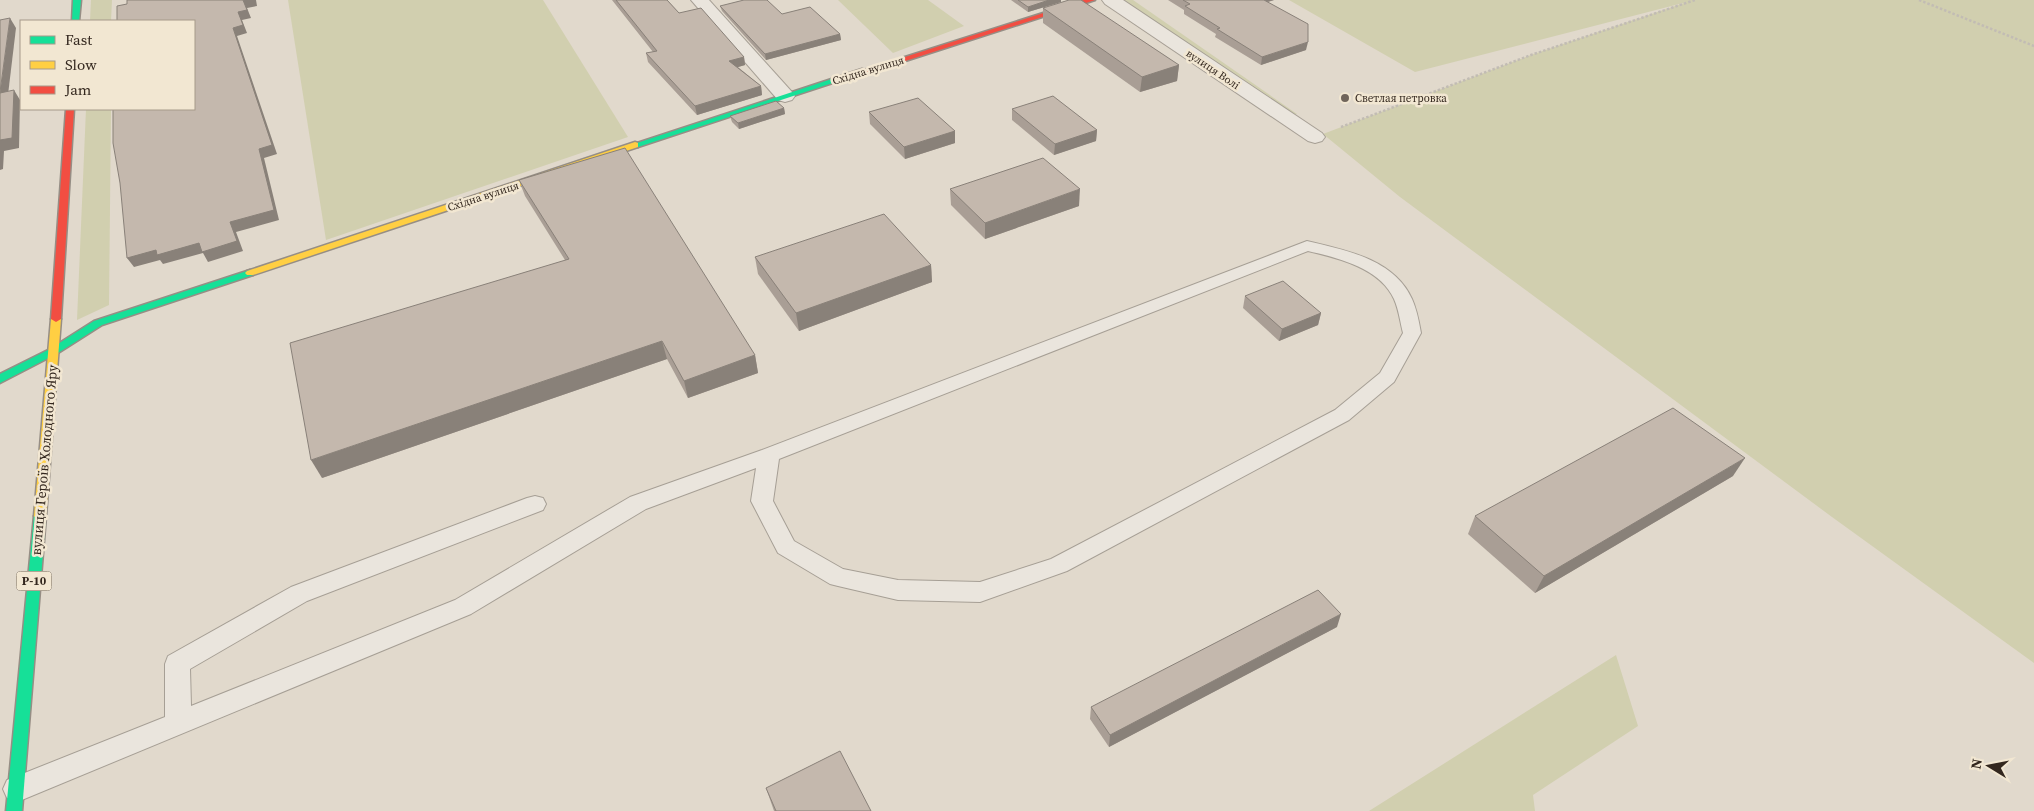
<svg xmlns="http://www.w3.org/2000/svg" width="2034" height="811" font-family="'Source Serif 4',serif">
	<rect width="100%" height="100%" fill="#e1d9cc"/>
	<g fill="#d1cfaf">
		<path d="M91,0H112L111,21H90Z"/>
		<path d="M288,0H543L628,137L326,240Z"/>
		<path d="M838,0H928L964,26L893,53Z"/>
		<path d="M1120,0H1133L1297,114L1289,115Z"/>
		<path d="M1289,0H2034V663L1832,517L1400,197L1323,134L1531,55L1687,2L1415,72Z"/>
		<path d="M86,109H111L109,305L77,320Z"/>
		<path d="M1616,655L1638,726L1533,795L1535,811H1369Z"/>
	</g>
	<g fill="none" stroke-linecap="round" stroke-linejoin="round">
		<defs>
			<path id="lane" d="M1307,241C1345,250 1394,259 1412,299C1417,310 1419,322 1421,333L1394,382L1349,420L1067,571L980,602L898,600L838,586L830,584L778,553L751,501L756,468L646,509L471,614L17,802L7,798L3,789L7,780L165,717V664L168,656L291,587L527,498L535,496L543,498L546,504L543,510L307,601L190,669L191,706L455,600L630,497L762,450ZM1308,251C1338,258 1380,268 1394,299C1399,310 1400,322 1403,333L1380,373L1335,410L1051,559L980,582L898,580L843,569L794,541L773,501L779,459Z"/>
			<g id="street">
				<path d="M691,0H709L792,92L795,96L792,100L785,102L778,100Z"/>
				<path d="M1102,0H1123L1322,133L1325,137L1322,141L1315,143L1308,141L1105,4Z"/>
			</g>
			<g id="fast">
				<path d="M73,0H81L79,21H72Z"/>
				<path d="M862,69L869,71L638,147H632L631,145Z"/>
				<path d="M250,270L253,271L255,273L253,275L102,325L58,353L0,383V374L50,349L94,321Z"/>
				<path d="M40,511L44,513L46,516L22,811H6L34,516L36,513Z"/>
			</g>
			<g id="slow">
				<path d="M635,142L638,143V147L253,275H247L245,273L247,271Z"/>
				<path d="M56,316L61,319L46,516L44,519H36L34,516L51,319Z"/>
			</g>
			<g id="jam">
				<path d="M1084,0H1095L868,73L861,71Z"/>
				<path d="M66,109H74L61,319L56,322L51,319Z"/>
			</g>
		</defs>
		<use href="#lane" stroke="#a69f95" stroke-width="2"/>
		<use href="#street" stroke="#a69f95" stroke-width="2"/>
		<use href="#fast" stroke="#968e85" stroke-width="3"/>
		<use href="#slow" stroke="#968e85" stroke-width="3"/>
		<use href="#jam" stroke="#968e85" stroke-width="3"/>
		<g stroke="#c2bcb4" stroke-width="2.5" stroke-dasharray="2.5 2" stroke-linecap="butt">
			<path d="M1919,0L2034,46"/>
			<path d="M1341,127L1531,55L1695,0"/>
		</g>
		<use href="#lane" fill="#eae5dd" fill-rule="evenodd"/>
		<use href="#street" fill="#eae5dd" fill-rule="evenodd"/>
		<use href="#fast" fill="#16e098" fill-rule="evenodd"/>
		<use href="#slow" fill="#ffcf43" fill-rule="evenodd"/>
		<use href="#jam" fill="#f24e42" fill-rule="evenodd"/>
	</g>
	<g fill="#a99e95">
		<path d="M612,0H667L679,13L744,57L745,65L738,67L761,86L762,95L697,115L648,62L646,53L653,52Z"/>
		<path d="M1011,0H1061V2L1028,12Z"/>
		<path d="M1168,0H1274L1268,2L1306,50L1261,65L1215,37L1216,34L1184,14V10Z"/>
		<path d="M720,6L782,14L840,34L841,40L766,60L722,11Z"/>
		<path d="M1043,8L1179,65L1177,81L1140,92L1043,23Z"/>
		<path d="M784,108L785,114L739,129L732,122L730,116Z"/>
		<path d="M1012,109L1097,130L1096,141L1054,155L1012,120Z"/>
		<path d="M869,112L955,131V143L905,159L870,124Z"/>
		<path d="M519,180L755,355L758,373L688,398L667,359L322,478L565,260L525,196Z"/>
		<path d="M950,189L1079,206L985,239L951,205Z"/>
		<path d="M755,257L931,265L932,282L799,331L758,274Z"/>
		<path d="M1245,296L1321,313L1318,325L1279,341L1243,308Z"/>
		<path d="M1733,476L1535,593L1468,534L1475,516Z"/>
		<path d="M1337,627L1109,747L1090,719L1091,707Z"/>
		<path d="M766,788L871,811H774Z"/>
	</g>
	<g fill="#898179">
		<path d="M243,0H256L257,6L247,8L251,18L242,20L247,33L237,36L277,154L264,158L279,220L236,232L243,251L208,262L203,253L163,264L160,260L134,267L127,258L230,222L259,149L233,28L238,12Z"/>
		<path d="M1049,0H1061V2L1028,12V7Z"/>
		<path d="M1258,0H1274L1257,5Z"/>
		<path d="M10,18L16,28L7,103L0,93Z"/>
		<path d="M840,34L841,40L766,60L765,54Z"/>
		<path d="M1308,42L1306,50L1261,65L1262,57Z"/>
		<path d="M744,57L745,65L731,69L729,61Z"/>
		<path d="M1179,65L1177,81L1140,92L1142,77Z"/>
		<path d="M761,86L762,95L697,115L695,106Z"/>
		<path d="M14,90L20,100L19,148L4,151L3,169L0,170V140Z"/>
		<path d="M784,108L785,114L739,129L738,123Z"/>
		<path d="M1097,130L1096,141L1054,155L1055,144Z"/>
		<path d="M955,131V143L905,159L904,147Z"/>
		<path d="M1080,189L1079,206L985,239V223Z"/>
		<path d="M931,265L932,282L799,331L796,313Z"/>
		<path d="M1321,313L1318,325L1279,341L1282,329Z"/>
		<path d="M662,341L667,359L322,478L311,460Z"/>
		<path d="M755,355L758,373L688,398L684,381Z"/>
		<path d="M1745,458L1733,476L1535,593L1544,576Z"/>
		<path d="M1341,614L1337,627L1109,747L1110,735Z"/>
	</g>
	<g fill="#c4b8ad" stroke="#898179">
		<path d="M127,0H243L247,10L238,12L243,25L233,28L272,145L259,149L274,210L230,222L237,241L202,252L199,243L157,255L156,250L127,258L120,183L113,143V109H194V21H117V6L127,4Z"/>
		<path d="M616,0H667L679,13L701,8L744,57L729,61L761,86L695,106L646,53L657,51Z"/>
		<path d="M744,0H767L782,14L810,7L840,34L765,54L720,6Z"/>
		<path d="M1018,0H1049L1028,7Z"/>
		<path d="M1069,0H1081L1179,65L1142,77L1043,8Z"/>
		<path d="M1183,0H1264L1308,24V42L1262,57L1217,29L1220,28L1185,6L1190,4Z"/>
		<path d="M10,18L0,92V20Z"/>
		<path d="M14,90L12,138L0,140V93Z"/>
		<path d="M1053,96L1097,130L1055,144L1012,109Z"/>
		<path d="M918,98L955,131L904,147L869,112Z"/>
		<path d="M776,101L784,108L738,123L730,116Z"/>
		<path d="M625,148L755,355L684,381L662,341L311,460L290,343L569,259L519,180Z"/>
		<path d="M1043,158L1080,189L985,223L950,189Z"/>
		<path d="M884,214L931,265L796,313L755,257Z"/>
		<path d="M1283,281L1321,313L1282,329L1245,296Z"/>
		<path d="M1673,408L1745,458L1544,576L1475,516Z"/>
		<path d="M1318,590L1341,614L1110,735L1091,707Z"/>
		<path d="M840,751L871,811H776L766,788Z"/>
	</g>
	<circle fill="#70655b" stroke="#f2e7d2" stroke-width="2" cx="1345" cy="98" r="5"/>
	<g text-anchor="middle" stroke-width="5" stroke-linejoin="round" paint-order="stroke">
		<g font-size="11" fill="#33271e" stroke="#f2e7d2">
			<text transform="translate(1213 69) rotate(34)" y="4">вулиця Волі</text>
			<text transform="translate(868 70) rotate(-17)" y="4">Східна вулиця</text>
			<text transform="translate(483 196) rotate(-18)" y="4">Східна вулиця</text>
		</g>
		<g font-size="11" fill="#33271e" stroke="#f2e7d2" text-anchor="start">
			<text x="1355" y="102">Светлая петровка</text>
		</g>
		<rect fill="#f2e7d2" stroke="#6c6154" stroke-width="1" x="16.5" y="571.5" width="35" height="19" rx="4"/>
		<g font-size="12" font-weight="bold" fill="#33271e">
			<text x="34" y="585">Р-10</text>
		</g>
		<g font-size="14" fill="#33271e" stroke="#f2e7d2">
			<text transform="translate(44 460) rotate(-85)" y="5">вулиця Героїв Холодного Яру</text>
		</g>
	</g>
	<rect x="20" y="20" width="175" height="90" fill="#f2e7d2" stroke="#a69a8a"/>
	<rect x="30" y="36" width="25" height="8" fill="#16e098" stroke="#a69a8a"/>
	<text x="65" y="45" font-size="15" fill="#33271e">Fast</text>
	<rect x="30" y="61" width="25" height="8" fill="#ffcf43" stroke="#a69a8a"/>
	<text x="65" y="70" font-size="15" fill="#33271e">Slow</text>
	<rect x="30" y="86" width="25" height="8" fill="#f24e42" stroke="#a69a8a"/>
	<text x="65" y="95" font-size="15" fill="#33271e">Jam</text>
	<g transform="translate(1989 766) rotate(280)" stroke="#f2e7d2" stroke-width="4" paint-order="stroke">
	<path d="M0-4L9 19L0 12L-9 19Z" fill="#33271e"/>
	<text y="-8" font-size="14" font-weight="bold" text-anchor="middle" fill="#33271e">N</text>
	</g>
</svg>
